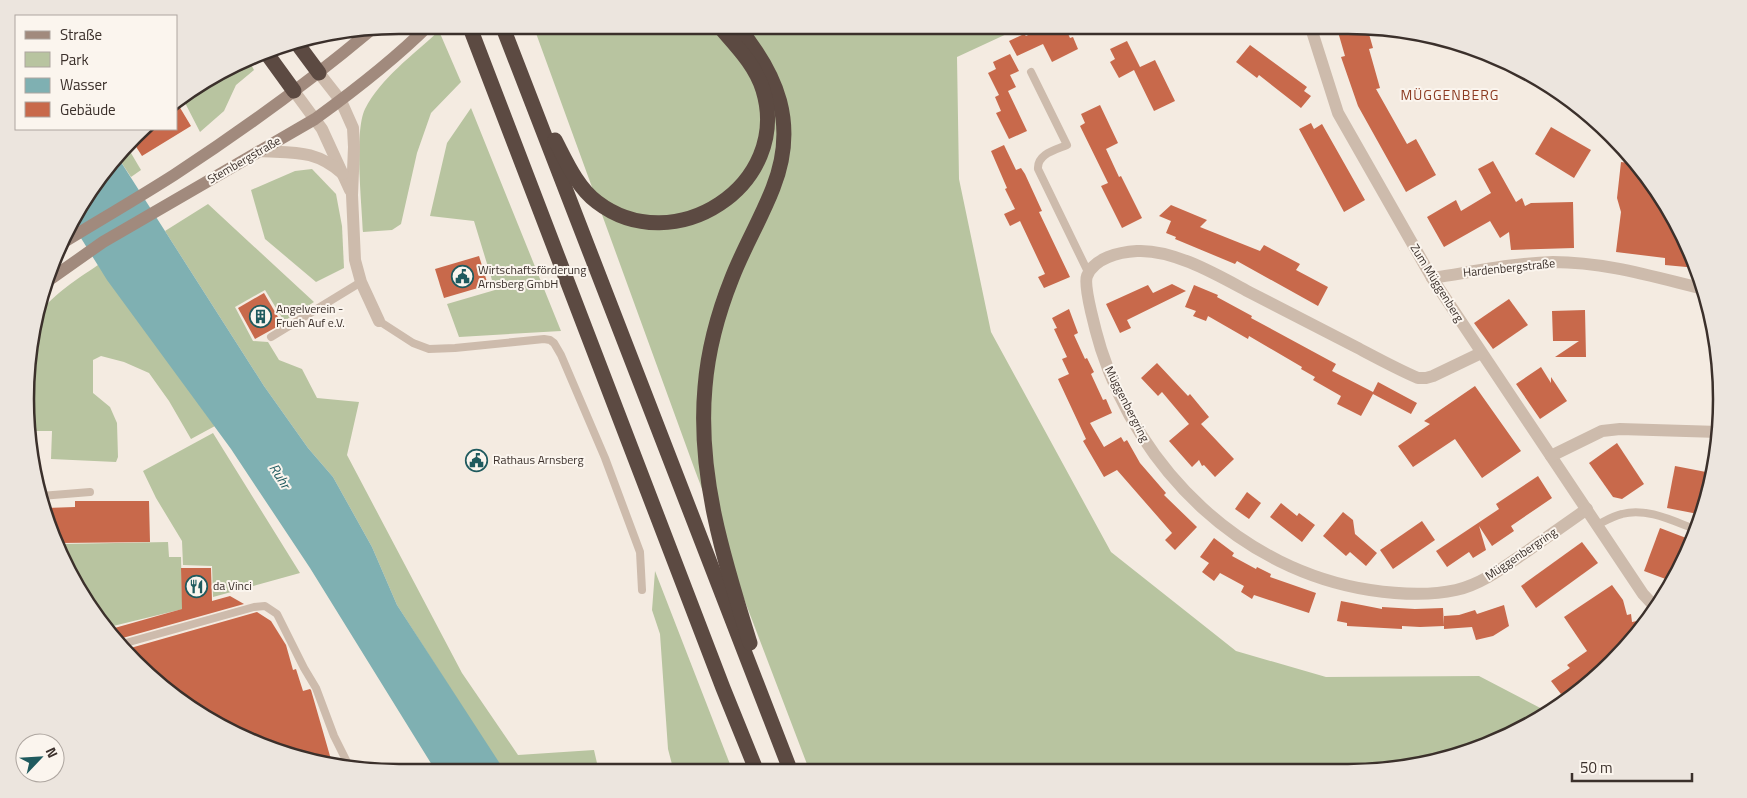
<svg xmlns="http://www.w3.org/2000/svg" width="1747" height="798" font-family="'Titillium Web',sans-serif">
	<rect width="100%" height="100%" fill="#f4ebe1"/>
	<g fill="#b8c4a0">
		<path d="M533,25H1026L957,57L959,179L991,332L1111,552L1236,651L1326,677L1479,676L1548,712L1491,744L1397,770L810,772L696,473Z"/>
		<path d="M439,31L461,82L431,113L417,153L401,224L392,230L363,232C362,205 354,131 365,109C380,79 414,54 439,31Z"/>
		<path d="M248,59L254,70L236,85L224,111L200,132L182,97L212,75Z"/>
		<path d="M471,108L561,331L459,337L447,304L495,290L474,221L430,216L447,143Z"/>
		<path d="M128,148L141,170L131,177L119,159Z"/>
		<path d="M312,169L336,194L342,226L344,268L316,282L265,239L251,190L295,171Z"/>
		<path d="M208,204L314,302L284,321L265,290L235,307L253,341L268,342L279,360L302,369L317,398L359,402L347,455L462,673L518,755L594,750L599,772L506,773L493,755L397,605L372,547L333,477L308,448L264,386L165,231Z"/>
		<path d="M98,265L215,426L191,439L169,401L149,373L124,362L101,356L93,360V393L110,407L117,423L118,457L116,462L51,459L52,431H28L25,399L32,326C42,301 76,280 98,265Z"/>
		<path d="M213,433L300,573L213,597L212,566L183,565L182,541L156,498L143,471Z"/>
		<path d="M168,542L169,557H181L182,598L187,608L109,627C89,602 64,578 63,544Z"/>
		<path d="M655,571L733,772H674L668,749L660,634L652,610Z"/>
	</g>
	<path fill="#7fb0b2" d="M119,159L264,386L308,448L333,477L372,547L397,605L506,773H437L310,568L231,449L107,280L71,222L75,212Z"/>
	<g fill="#c8694b">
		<path d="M1050,25H1064L1070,38L1073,37L1078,49L1052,62L1043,44L1017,56L1009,41L1024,34L1026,36Z"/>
		<path d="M1336,25L1367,27L1373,48L1369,49L1380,88L1376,89L1407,144L1416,139L1436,175L1406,192L1358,106L1341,57L1345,56Z"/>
		<path d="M1127,41L1140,67L1155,60L1175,101L1154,111L1134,70L1119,78L1110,62L1115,59L1110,49Z"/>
		<path d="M1250,45L1307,87L1304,91L1311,96L1301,108L1259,75L1257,78L1236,62Z"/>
		<path d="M1010,54L1019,71L1010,75L1016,87L1008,91L1027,131L1009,139L996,113L1001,111L995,97L999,95L988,73L996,69L993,62Z"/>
		<path d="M176,101L191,126L142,156L133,142L143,129H176Z"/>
		<path d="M1100,105L1118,143L1106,149L1119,177L1121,176L1142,218L1122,228L1101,186L1108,183L1080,126L1085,123L1081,114Z"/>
		<path d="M1311,123L1314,129L1322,124L1365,200L1344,212L1299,129Z"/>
		<path d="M1551,127L1591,150L1574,178L1535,154Z"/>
		<path d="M1004,145L1016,170L1021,168L1025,174L1042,211L1039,212L1070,277L1044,288L1038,277L1045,274L1020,221L1010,226L1004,214L1015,209L1005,189L1007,188L991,151Z"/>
		<path d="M1493,161L1516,202L1522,198L1525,206L1531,203L1573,202L1574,248L1511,250L1509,232L1500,238L1490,221L1444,247L1427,217L1456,200L1461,211L1491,193L1478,169Z"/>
		<path d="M1621,162L1637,164L1659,191L1693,256L1697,268L1665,265V258L1616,252L1621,212L1617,198Z"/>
		<path d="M1171,205L1207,220L1200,227L1260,251L1264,245L1300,264L1296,270L1328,287L1318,306L1237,261L1235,264L1175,239L1176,237L1166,233L1171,221L1159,216Z"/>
		<path d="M479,256L488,285L444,298L435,269Z"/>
		<path d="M1172,284L1186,291L1127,320L1131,328L1120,333L1106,304L1148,285L1153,293Z"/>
		<path d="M1194,285L1218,295L1217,297L1252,316L1251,318L1336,364L1332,371L1373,392L1378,382L1417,403L1411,414L1373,394L1361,416L1337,404L1341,396L1313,380L1315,377L1301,369L1302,367L1249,336L1248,339L1208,316L1206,321L1193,316L1196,311L1185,307Z"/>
		<path d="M264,293L282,324L255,339L238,308Z"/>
		<path d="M1509,299L1528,325L1493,349L1474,323Z"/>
		<path d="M1069,309L1078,333L1074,335L1085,359L1087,358L1094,372L1091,374L1103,400L1106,399L1112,413L1090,423L1104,447L1121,437L1124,442L1127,440L1140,463L1166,493L1164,495L1197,527L1175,550L1165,540L1172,533L1117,470L1104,477L1083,441L1086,439L1058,379L1069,374L1062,359L1067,357L1054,329L1057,328L1052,318Z"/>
		<path d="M1585,310L1586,357H1555L1579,341H1553L1552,311Z"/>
		<path d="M1157,363L1188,396L1190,394L1209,417L1201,424L1234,459L1215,477L1204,465L1202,466L1199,460L1192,467L1169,441L1189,424L1162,392L1158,396L1141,378Z"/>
		<path d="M1541,367L1551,383V377L1567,401L1540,419L1516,384Z"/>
		<path d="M1475,386L1521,451L1482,478L1455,439L1413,467L1398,446L1430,424L1424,421Z"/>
		<path d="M1617,443L1644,484L1622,499L1613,497L1589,463Z"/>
		<path d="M1675,466L1706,472L1698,514L1667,508Z"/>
		<path d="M1538,476L1552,498L1511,526L1514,531L1492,546L1479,526L1486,550L1473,558L1469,552L1447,567L1436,551L1499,509L1496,504Z"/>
		<path d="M1247,492L1261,503L1249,519L1235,509Z"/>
		<path d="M75,501H149L150,542L59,543L46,508L75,507Z"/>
		<path d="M1281,503L1297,516L1299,513L1315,525L1302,542L1270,517Z"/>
		<path d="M1343,512L1353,520L1355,534L1377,553L1366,566L1350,552L1346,556L1323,536Z"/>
		<path d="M1422,521L1435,540L1393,569L1380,550Z"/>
		<path d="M1660,528L1694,541L1671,581L1644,571Z"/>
		<path d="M1214,538L1234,553L1232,556L1256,569L1257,567L1271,574L1270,577L1316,593L1309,613L1254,595L1252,599L1241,592L1244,586L1220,573L1214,581L1202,572L1209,563L1200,557Z"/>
		<path d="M1582,542L1598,563L1536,608L1521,586Z"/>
		<path d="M181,568H211L212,601L230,596L244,604L119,639L111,629L182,609Z"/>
		<path d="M1612,585L1623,600L1627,615L1631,614L1632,622L1637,621L1639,632L1576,696L1567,701L1563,693L1561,694L1551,681L1570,668L1567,665L1587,651L1564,617Z"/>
		<path d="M1341,601L1382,609V607L1415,609L1443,608L1444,626V616L1459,615L1475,610L1477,614L1504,605L1509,626L1493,636L1476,640L1472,627L1444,629V626L1420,627L1402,626V629L1347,626V623L1337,621Z"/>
		<path d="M257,612L271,621L286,645L293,670L296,669L303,691L310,689L311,690L330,756L338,767L326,766L256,745L153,680L127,649Z"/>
	</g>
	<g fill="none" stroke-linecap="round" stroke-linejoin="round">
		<g stroke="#cdbbac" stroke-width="8">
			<path d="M1031,72L1067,145C1055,150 1037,154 1038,169L1088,272"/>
			<path d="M379,321L413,343L429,349L455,348L544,339L550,340L554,343L561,355L605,458L640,552L642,590"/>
			<path d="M271,337L361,282"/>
			<path d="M41,496L90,492"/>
			<path d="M1597,525C1605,521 1613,516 1622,514C1647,507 1675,522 1697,530"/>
			<path d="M122,644L254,607L265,606L277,614L304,668L316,688L334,736L350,768"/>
		</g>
		<g stroke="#cdbbac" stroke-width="12">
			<path d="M1310,25L1338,113L1432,278L1643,594L1656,608"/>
			<path d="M319,73L341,101L353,128L354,147L352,195L355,260L361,282L379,321"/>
			<path d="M294,91L322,129L350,190"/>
			<path d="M259,151C294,153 315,149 343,174"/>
			<path d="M1432,278C1472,272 1513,263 1553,262C1605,262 1654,277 1704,289"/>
			<path d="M1481,353L1433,376L1426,378H1418C1397,369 1377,358 1356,347C1321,329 1286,311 1251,293C1219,276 1174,249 1137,251C1119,252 1094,258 1087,276C1083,286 1097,336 1101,349C1140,471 1242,570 1370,590C1397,594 1429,596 1456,590C1482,584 1504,567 1526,552C1546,538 1567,523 1587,509"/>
			<path d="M1551,456L1602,431L1620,429L1719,432"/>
		</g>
		<g stroke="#a18a7d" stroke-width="12">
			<path d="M64,242C100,220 138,198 174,175C243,130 309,82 371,30"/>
			<path d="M49,280L103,242L315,119C355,90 394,60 429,25"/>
		</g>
		<g stroke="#5c4a42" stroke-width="15">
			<path d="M469,25L723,688L757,772"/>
			<path d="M502,25L791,772"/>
			<path d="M736,25C778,74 798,125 773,188C761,219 744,247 732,278C718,313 708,350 705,387C697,475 724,560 750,643"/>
			<path d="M296,42L319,73"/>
			<path d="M265,51L294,91"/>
			<path d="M555,140C566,161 577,187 597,202C674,261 792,185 763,90C755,64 735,45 718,25"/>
		</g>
	</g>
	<defs>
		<symbol id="civic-ring" viewBox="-11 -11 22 22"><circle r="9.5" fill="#fbf5ee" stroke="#1f5a5e" stroke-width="1.5"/><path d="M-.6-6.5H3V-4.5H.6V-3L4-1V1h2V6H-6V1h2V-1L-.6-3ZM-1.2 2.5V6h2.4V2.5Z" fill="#1f5a5e"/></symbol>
		<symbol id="building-ring" viewBox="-11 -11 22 22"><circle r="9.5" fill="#fbf5ee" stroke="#1f5a5e" stroke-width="1.5"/><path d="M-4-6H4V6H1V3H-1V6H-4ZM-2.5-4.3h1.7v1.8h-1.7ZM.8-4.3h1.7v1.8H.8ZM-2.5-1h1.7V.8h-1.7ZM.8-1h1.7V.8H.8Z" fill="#1f5a5e"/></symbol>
		<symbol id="restaurant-ring" viewBox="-11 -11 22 22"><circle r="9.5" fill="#fbf5ee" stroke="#1f5a5e" stroke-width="1.5"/><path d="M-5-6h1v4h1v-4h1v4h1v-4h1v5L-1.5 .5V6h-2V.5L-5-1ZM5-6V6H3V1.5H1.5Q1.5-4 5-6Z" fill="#1f5a5e"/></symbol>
	</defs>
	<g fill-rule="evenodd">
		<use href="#civic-ring" x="450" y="264" width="25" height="25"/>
		<use href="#building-ring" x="248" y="304" width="25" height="25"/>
		<use href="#civic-ring" x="464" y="448" width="25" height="25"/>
		<use href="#restaurant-ring" x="184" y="574" width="25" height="25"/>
	</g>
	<g text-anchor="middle" stroke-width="4" stroke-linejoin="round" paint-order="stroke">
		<g font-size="12" fill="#3b302b" stroke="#fbf5ee">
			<text transform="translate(244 160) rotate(-30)" y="4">Stembergstraße</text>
			<text transform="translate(1509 268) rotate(-6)" y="4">Hardenbergstraße</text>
			<text transform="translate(1437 283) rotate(58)" y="4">Zum Müggenberg</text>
			<text transform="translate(1127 404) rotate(63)" y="4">Müggenbergring</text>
			<text transform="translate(1521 554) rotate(-34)" y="4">Müggenbergring</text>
		</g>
		<g font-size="12" fill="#3b302b" stroke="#fbf5ee" text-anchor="start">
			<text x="478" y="274">Wirtschaftsförderung<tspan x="478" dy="14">Arnsberg GmbH</tspan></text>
			<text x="276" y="313">Angelverein -<tspan x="276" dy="14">Frueh Auf e.V.</tspan></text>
			<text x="493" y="464">Rathaus Arnsberg</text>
			<text x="213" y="590">da Vinci</text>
		</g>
		<g font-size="14" letter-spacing="1" fill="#8c3b22" stroke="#fbf5ee">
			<text x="1450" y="100">MÜGGENBERG</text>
		</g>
		<g font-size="14" font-style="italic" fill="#1f5a5e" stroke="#fbf5ee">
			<text transform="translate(280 476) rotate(58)" y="5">Ruhr</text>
		</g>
	</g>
	<path d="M0 0H1747V798H0ZM399 34H1348A365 365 0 0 1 1713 399V399A365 365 0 0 1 1348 764H399A365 365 0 0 1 34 399V399A365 365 0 0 1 399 34Z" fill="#ece5de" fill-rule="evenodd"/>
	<path fill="none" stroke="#3b302b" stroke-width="2.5" d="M399 34H1348A365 365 0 0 1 1713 399V399A365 365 0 0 1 1348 764H399A365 365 0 0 1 34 399V399A365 365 0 0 1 399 34Z"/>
	<rect x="15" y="15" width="162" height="115" fill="#fbf5ee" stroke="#aea6a0"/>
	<rect x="25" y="31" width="25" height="8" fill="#a18a7d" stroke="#aea6a0"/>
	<text x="60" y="40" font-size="15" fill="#3b302b">Straße</text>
	<rect x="25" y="52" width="25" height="15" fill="#b8c4a0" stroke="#aea6a0"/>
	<text x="60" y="65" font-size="15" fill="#3b302b">Park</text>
	<rect x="25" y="78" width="25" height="15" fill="#7fb0b2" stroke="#aea6a0"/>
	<text x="60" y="90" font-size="15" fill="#3b302b">Wasser</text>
	<rect x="25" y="102" width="25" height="15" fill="#c8694b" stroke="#aea6a0"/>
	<text x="60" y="115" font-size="15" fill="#3b302b">Gebäude</text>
	<g transform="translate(40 758) rotate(65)"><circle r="24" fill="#fbf5ee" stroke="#aea6a0"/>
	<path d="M0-4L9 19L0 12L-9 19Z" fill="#1f5a5e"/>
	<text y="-8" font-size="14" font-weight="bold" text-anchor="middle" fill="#3b302b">N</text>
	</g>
	<path d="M1572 773v8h120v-8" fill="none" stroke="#3b302b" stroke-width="2.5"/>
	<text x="1580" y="773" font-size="15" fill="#3b302b" stroke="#fbf5ee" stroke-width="4" paint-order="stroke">50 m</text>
</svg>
